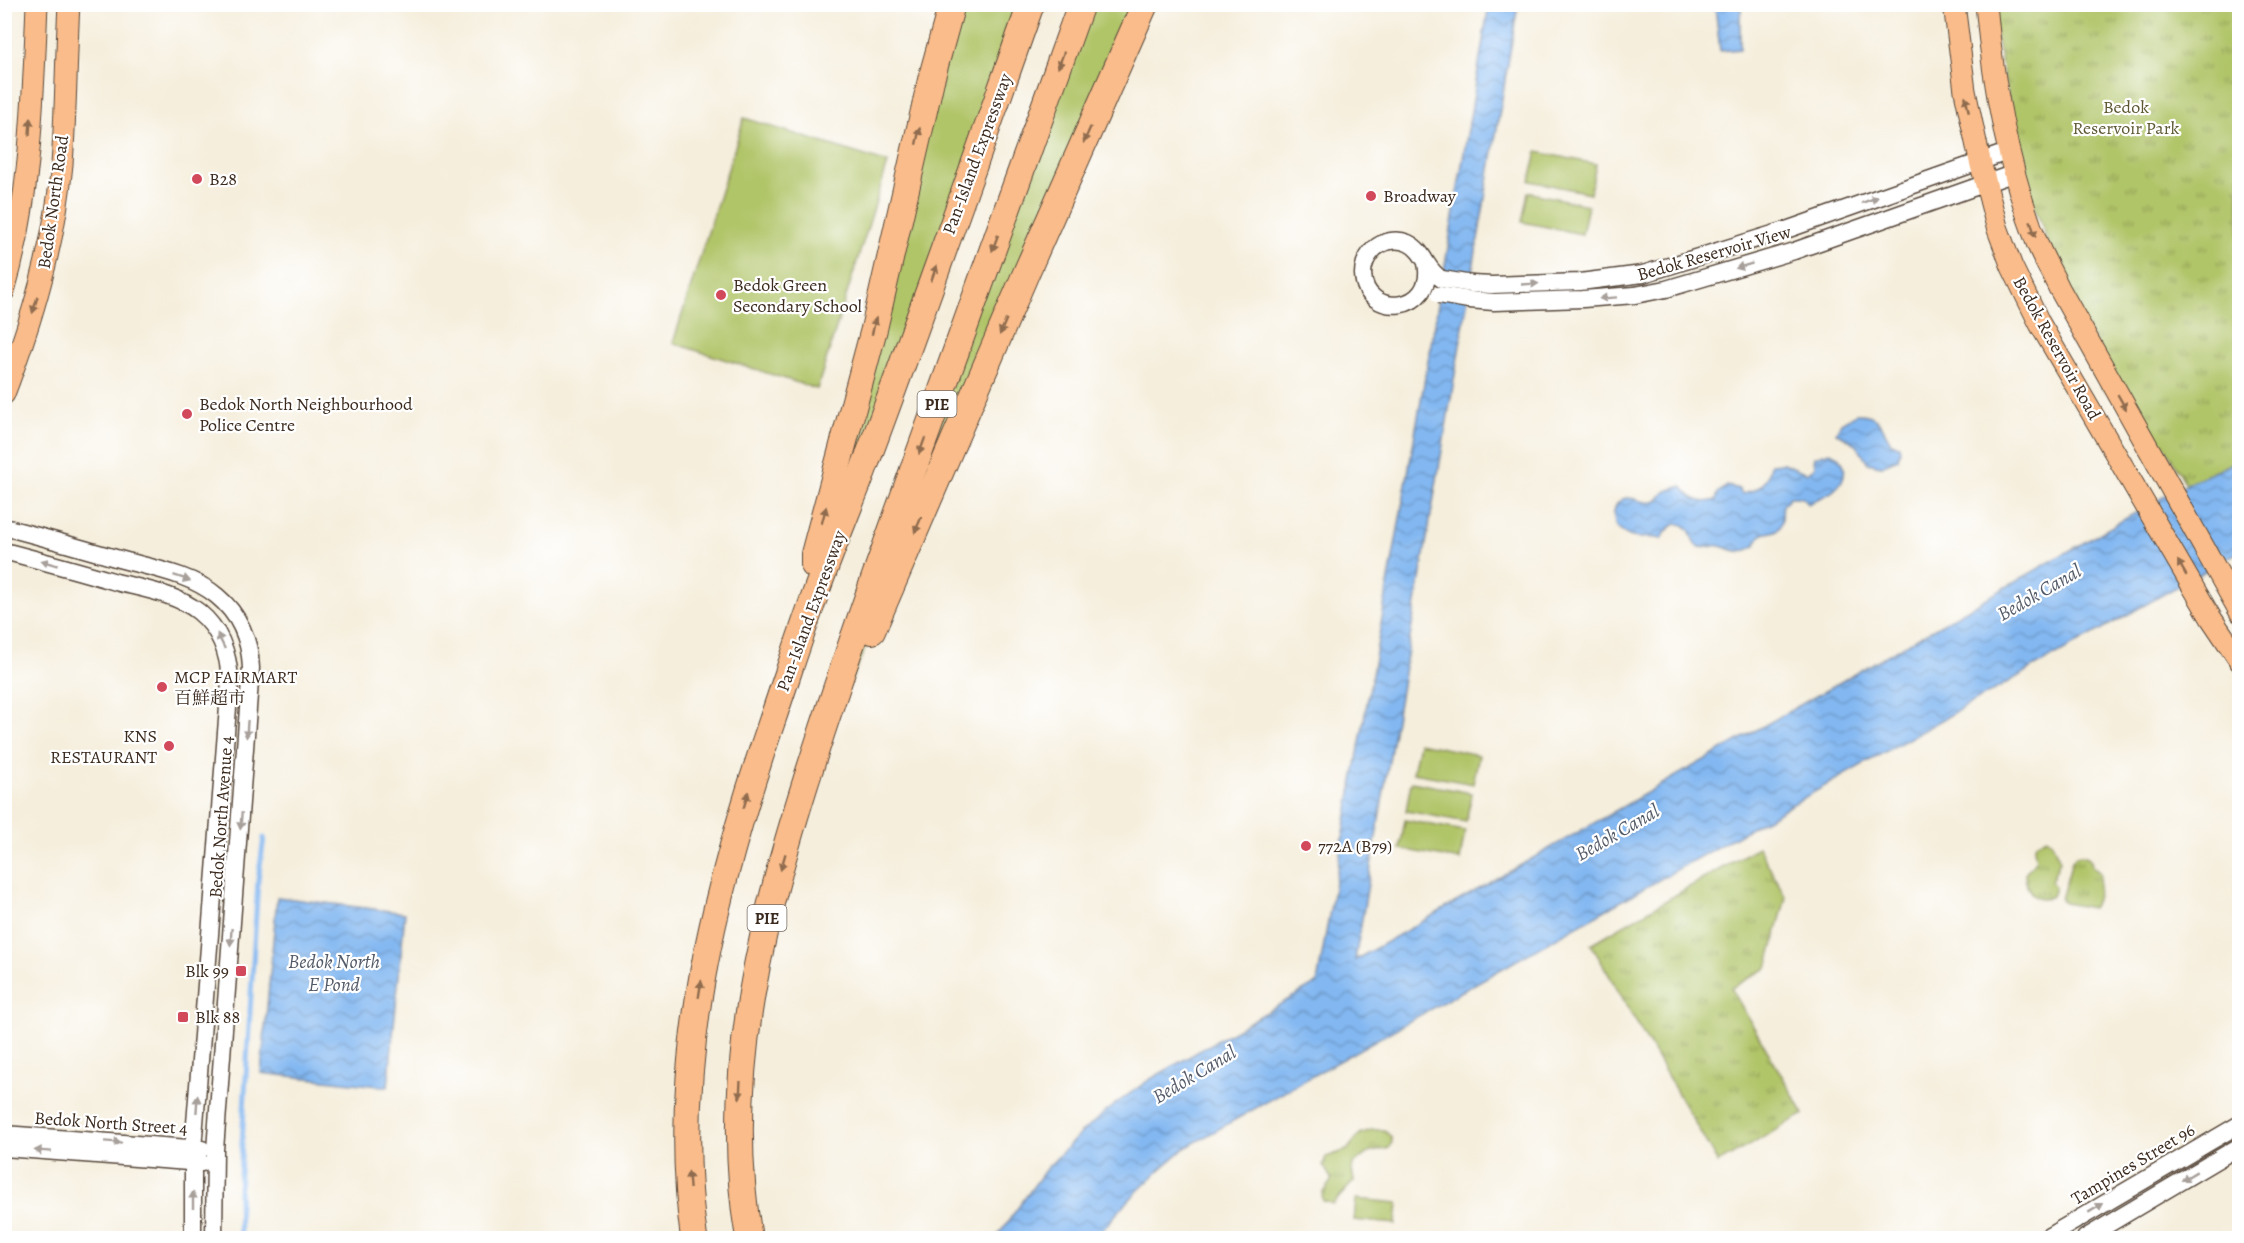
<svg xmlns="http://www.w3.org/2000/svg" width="2244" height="1243" font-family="Alegreya,'Noto Serif SC',serif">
	<defs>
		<pattern id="park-tufts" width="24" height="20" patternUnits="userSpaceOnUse" patternTransform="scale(1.5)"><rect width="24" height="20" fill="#b0c468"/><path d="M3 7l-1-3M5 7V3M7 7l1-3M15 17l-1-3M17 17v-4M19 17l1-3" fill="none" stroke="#909f55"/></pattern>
		<pattern id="water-waves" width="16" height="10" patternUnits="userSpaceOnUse" patternTransform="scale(1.5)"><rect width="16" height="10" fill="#82b7f1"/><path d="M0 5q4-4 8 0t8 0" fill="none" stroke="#6c95c3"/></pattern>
	</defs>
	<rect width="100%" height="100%" fill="#fff"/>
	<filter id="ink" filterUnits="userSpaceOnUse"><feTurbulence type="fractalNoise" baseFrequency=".0167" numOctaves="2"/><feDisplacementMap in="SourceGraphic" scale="12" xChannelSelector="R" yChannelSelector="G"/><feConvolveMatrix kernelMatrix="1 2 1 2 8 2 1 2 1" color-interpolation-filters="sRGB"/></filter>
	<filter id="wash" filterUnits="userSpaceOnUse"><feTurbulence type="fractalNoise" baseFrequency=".008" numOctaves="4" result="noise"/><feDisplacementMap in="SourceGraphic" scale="24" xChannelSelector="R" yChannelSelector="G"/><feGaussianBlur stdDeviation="1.35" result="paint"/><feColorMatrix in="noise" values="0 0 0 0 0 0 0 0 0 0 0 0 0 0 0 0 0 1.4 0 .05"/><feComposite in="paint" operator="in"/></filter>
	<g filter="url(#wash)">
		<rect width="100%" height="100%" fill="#f5eedc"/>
		<g fill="#b0c468" stroke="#767743" stroke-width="1.5">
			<path d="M956,5H1030L816,588Z"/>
			<path d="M1081,5H1146L896,576L800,800Z"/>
			<path d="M744,118L888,163L817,389L673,343Z"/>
			<path d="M1537,152L1596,164L1590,193L1530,181Z"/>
			<path d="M1528,192L1588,205L1582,234L1522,222Z"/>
			<path d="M1419,743L1479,755L1473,784L1413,773Z"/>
			<path d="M1411,782L1472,793L1466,822L1406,811Z"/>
			<path d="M1405,820L1465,831L1460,860L1400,849Z"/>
			<path d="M1356,1199L1398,1203L1396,1224L1354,1220Z"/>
		</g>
		<g fill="url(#park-tufts)" stroke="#767743" stroke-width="1.5">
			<path d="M1998,5H2239V461L2186,484L2164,445L2155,450L2064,286L2023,174L1993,21Z"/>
			<path d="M2046,838L2051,841L2060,861L2051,881L2055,888L2052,896C2035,906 2025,888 2025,873L2036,860L2034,849L2036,843Z"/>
			<path d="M1758,847L1786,897L1767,968L1731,988L1804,1114L1718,1163L1591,944Z"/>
			<path d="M2081,855C2088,856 2091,858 2092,866L2100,873C2100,881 2097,902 2092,908L2065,903L2061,899L2072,861L2076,856Z"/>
			<path d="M1372,1130H1384L1391,1137L1392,1142L1389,1148L1368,1153L1353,1164L1352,1170L1354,1181L1333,1204L1323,1201L1322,1194L1332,1180L1323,1165L1326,1157L1347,1150L1360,1134Z"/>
		</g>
		<g fill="url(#water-waves)" stroke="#5e7088" stroke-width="1.5">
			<path d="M1489,5H1518L1355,960L2186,484L2239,461L2240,551L1185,1148C1152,1175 1123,1204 1096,1238H996L1046,1169L1082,1132L1114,1105L1149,1080L1317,983L1444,271Z"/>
			<path d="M1715,5H1742L1740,17V49L1720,51Z"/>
			<path d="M1856,414C1879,413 1881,425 1891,443L1899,445L1900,450L1898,459L1881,466L1868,463C1860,449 1852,438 1836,433L1841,423Z"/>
			<path d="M1830,452C1848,459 1849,478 1834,490C1827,496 1816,499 1808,504L1802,497H1790L1783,505C1781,512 1784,521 1780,527C1776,533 1769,532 1763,534C1759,536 1758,541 1755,545C1744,556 1732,550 1720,546C1713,543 1707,551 1698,546C1692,543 1693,536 1689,530C1679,517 1666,528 1662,539C1640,534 1636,545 1616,527C1614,519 1612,511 1617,504C1627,490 1641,505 1653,502C1659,501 1660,496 1664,493C1669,489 1676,488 1682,486C1691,499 1700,505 1716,500L1718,493L1727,486L1739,489L1742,494C1760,491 1768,482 1770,464L1783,463L1807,473L1815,467L1814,457Z"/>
			<path d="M277,897L405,913L388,1087L261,1073Z"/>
		</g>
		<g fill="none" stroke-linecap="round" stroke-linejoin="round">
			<path stroke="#82b7f1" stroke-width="5" d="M240,1238L239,1192L258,880L264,838"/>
		</g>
	</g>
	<g filter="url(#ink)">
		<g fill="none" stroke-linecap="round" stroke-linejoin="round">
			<defs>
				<g id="minor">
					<path d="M1426,263C1437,313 1365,320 1363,274C1363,265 1367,256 1374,249C1383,241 1396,238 1408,243C1425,251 1426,271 1442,279"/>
					<path d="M1472,284L1492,285L1580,282L1643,274L1786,230L2010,151"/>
					<path d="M1469,300L1494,302L1583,299L1635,295L1666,289L1794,251L2015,173"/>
					<path d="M4,527C43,537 81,548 119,559C151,568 191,574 217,596C239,614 250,640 251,668L215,1150L214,1238"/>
					<path d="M4,551C42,561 79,571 116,582C143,589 177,594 199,612C221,630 229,654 230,682L193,1149V1238"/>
					<path d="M4,1134L202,1149"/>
					<path d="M4,1148L202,1163"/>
					<path d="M2046,1238L2240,1124"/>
					<path d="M2085,1238L2240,1146"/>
				</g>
				<g id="major">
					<path d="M1954,4L1965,91L1980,161L1997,227L2012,267L2040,324L2211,618L2240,661"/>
					<path d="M1986,4C1993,84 2008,168 2037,243C2043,258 2052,273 2059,288L2240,612"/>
					<path d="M4,291C31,200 33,99 37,4"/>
					<path d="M4,394C32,320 55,244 62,164C66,111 66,58 69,4"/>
				</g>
				<g id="highway">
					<path d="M814,565V554L874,329L931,80L952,4"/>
					<path d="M872,631L1026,273L1145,4"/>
					<path d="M694,1238C669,1061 716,885 773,718C787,677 800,636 815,595C830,552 848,510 864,468C922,314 976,159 1031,4"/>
					<path d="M749,1238C720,1074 764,911 814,756C842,669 872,584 903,498C962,334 1022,169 1081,4"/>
				</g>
			</defs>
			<use href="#minor" stroke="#57473a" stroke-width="19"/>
			<use href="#major" stroke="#57473a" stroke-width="23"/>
			<use href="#highway" stroke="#57473a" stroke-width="28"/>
			<use href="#minor" stroke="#fff" stroke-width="16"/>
			<use href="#major" stroke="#f9bc8a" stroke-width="21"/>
			<use href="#highway" stroke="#f9bc8a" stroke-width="26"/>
			<defs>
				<g id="minor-bridge">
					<path d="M1442,279L1472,284"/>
					<path d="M1439,295L1469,300"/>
				</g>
			</defs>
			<use href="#minor-bridge" stroke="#57473a" stroke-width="19" stroke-linecap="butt"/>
			<use href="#minor-bridge" stroke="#fff" stroke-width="16"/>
		</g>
		<defs><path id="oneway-solid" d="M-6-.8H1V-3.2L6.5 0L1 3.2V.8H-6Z" transform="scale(1.5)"/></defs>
		<g fill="#906c4f">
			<use href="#oneway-solid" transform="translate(1061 60) rotate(110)"/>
			<use href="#oneway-solid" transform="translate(1967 104) rotate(-102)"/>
			<use href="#oneway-solid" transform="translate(30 127) rotate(-86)"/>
			<use href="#oneway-solid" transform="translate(1087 135) rotate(114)"/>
			<use href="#oneway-solid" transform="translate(918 136) rotate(-77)"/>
			<use href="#oneway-solid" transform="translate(2033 229) rotate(73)"/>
			<use href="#oneway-solid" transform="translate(995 243) rotate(110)"/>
			<use href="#oneway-solid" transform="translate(934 273) rotate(-70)"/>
			<use href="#oneway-solid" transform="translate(35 305) rotate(107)"/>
			<use href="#oneway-solid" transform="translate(874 326) rotate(-76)"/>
			<use href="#oneway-solid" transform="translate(1003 327) rotate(113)"/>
			<use href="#oneway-solid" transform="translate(2122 402) rotate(60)"/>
			<use href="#oneway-solid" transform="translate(922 446) rotate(110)"/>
			<use href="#oneway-solid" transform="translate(824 515) rotate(-75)"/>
			<use href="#oneway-solid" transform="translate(918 525) rotate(113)"/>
			<use href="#oneway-solid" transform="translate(2182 568) rotate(-120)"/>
			<use href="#oneway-solid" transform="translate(746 800) rotate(-73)"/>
			<use href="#oneway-solid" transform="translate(783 862) rotate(106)"/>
			<use href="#oneway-solid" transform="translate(700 989) rotate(-81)"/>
			<use href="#oneway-solid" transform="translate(740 1090) rotate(93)"/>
			<use href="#oneway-solid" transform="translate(689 1180) rotate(-94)"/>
		</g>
		<g fill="#a79f9a">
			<use href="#oneway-solid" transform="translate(1870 200) rotate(-20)"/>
			<use href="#oneway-solid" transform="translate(1744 266) rotate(163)"/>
			<use href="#oneway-solid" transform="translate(1530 284) rotate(-3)"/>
			<use href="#oneway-solid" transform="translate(1608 298) rotate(176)"/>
			<use href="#oneway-solid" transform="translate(49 563) rotate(-164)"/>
			<use href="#oneway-solid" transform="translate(182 578) rotate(19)"/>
			<use href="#oneway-solid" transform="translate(221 641) rotate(-116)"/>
			<use href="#oneway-solid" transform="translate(247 729) rotate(94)"/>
			<use href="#oneway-solid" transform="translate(241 821) rotate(95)"/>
			<use href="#oneway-solid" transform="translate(231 937) rotate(94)"/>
			<use href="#oneway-solid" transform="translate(197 1104) rotate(-86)"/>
			<use href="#oneway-solid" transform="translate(113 1142) rotate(4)"/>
			<use href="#oneway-solid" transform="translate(43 1151) rotate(-176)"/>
			<use href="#oneway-solid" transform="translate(2189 1176) rotate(149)"/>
			<use href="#oneway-solid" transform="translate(193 1200) rotate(-90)"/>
			<use href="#oneway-solid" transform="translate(2096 1208) rotate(-31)"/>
		</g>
	</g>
	<g fill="#d1495b" stroke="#fff" stroke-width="2">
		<circle cx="197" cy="179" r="6"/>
		<circle cx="1371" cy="196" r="6"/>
		<circle cx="721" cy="295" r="6"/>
		<circle cx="187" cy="414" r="6"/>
		<circle cx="162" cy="687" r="6"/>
		<circle cx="169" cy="746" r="6"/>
		<circle cx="1306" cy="846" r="6"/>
		<rect x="235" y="965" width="12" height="12" rx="3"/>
		<rect x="177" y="1011" width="12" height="12" rx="3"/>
	</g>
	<g text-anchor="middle" stroke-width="4.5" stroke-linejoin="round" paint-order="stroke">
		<g fill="#fff" stroke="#766a62" stroke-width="1.5">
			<rect x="917.5" y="391" width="39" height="26" rx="4.5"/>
			<rect x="747.5" y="905" width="39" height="26" rx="4.5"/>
		</g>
		<g font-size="16" font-weight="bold" fill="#3b2a1e">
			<text x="937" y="410">PIE</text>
			<text x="767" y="924">PIE</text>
		</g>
		<g font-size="18" fill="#5e5834" stroke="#fff">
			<text x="2126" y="113">Bedok<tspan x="2126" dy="21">Reservoir Park</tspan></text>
		</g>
		<g font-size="18" fill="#3b2a1e" stroke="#fff">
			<text transform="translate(977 154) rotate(-70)" y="6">Pan-Island Expressway</text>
			<text transform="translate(53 202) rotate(-82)" y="6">Bedok North Road</text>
			<text transform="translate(1714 253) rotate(-16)" y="6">Bedok Reservoir View</text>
			<text transform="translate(2057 348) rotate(61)" y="6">Bedok Reservoir Road</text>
			<text transform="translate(811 611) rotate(-70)" y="6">Pan-Island Expressway</text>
			<text transform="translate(221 817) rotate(-86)" y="6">Bedok North Avenue 4</text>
			<text transform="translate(111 1123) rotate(4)" y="6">Bedok North Street 4</text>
			<text transform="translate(2133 1164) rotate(-31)" y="6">Tampines Street 96</text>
		</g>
		<g font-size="18" fill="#3b2a1e" stroke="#fff" text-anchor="start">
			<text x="209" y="185">B28</text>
			<text x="1383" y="202">Broadway</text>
			<text x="733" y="291">Bedok Green<tspan x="733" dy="21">Secondary School</tspan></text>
			<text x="199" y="410">Bedok North Neighbourhood<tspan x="199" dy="21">Police Centre</tspan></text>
			<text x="174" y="683">MCP FAIRMART<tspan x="174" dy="21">百鮮超市</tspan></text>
			<text x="157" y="742" text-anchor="end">KNS<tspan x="157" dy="21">RESTAURANT</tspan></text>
			<text x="1318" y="852">772A (B79)</text>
			<text x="229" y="977" text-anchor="end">Blk 99</text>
			<text x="195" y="1023">Blk 88</text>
		</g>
		<g font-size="20" font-style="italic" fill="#545b68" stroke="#fff">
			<text transform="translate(2039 592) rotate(-30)" y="7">Bedok Canal</text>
			<text transform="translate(1617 832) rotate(-30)" y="7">Bedok Canal</text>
			<text x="334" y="968">Bedok North<tspan x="334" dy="23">E Pond</tspan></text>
			<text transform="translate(1194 1074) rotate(-31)" y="7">Bedok Canal</text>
		</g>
	</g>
	<rect width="2244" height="1243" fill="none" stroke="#fff" stroke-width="24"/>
</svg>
